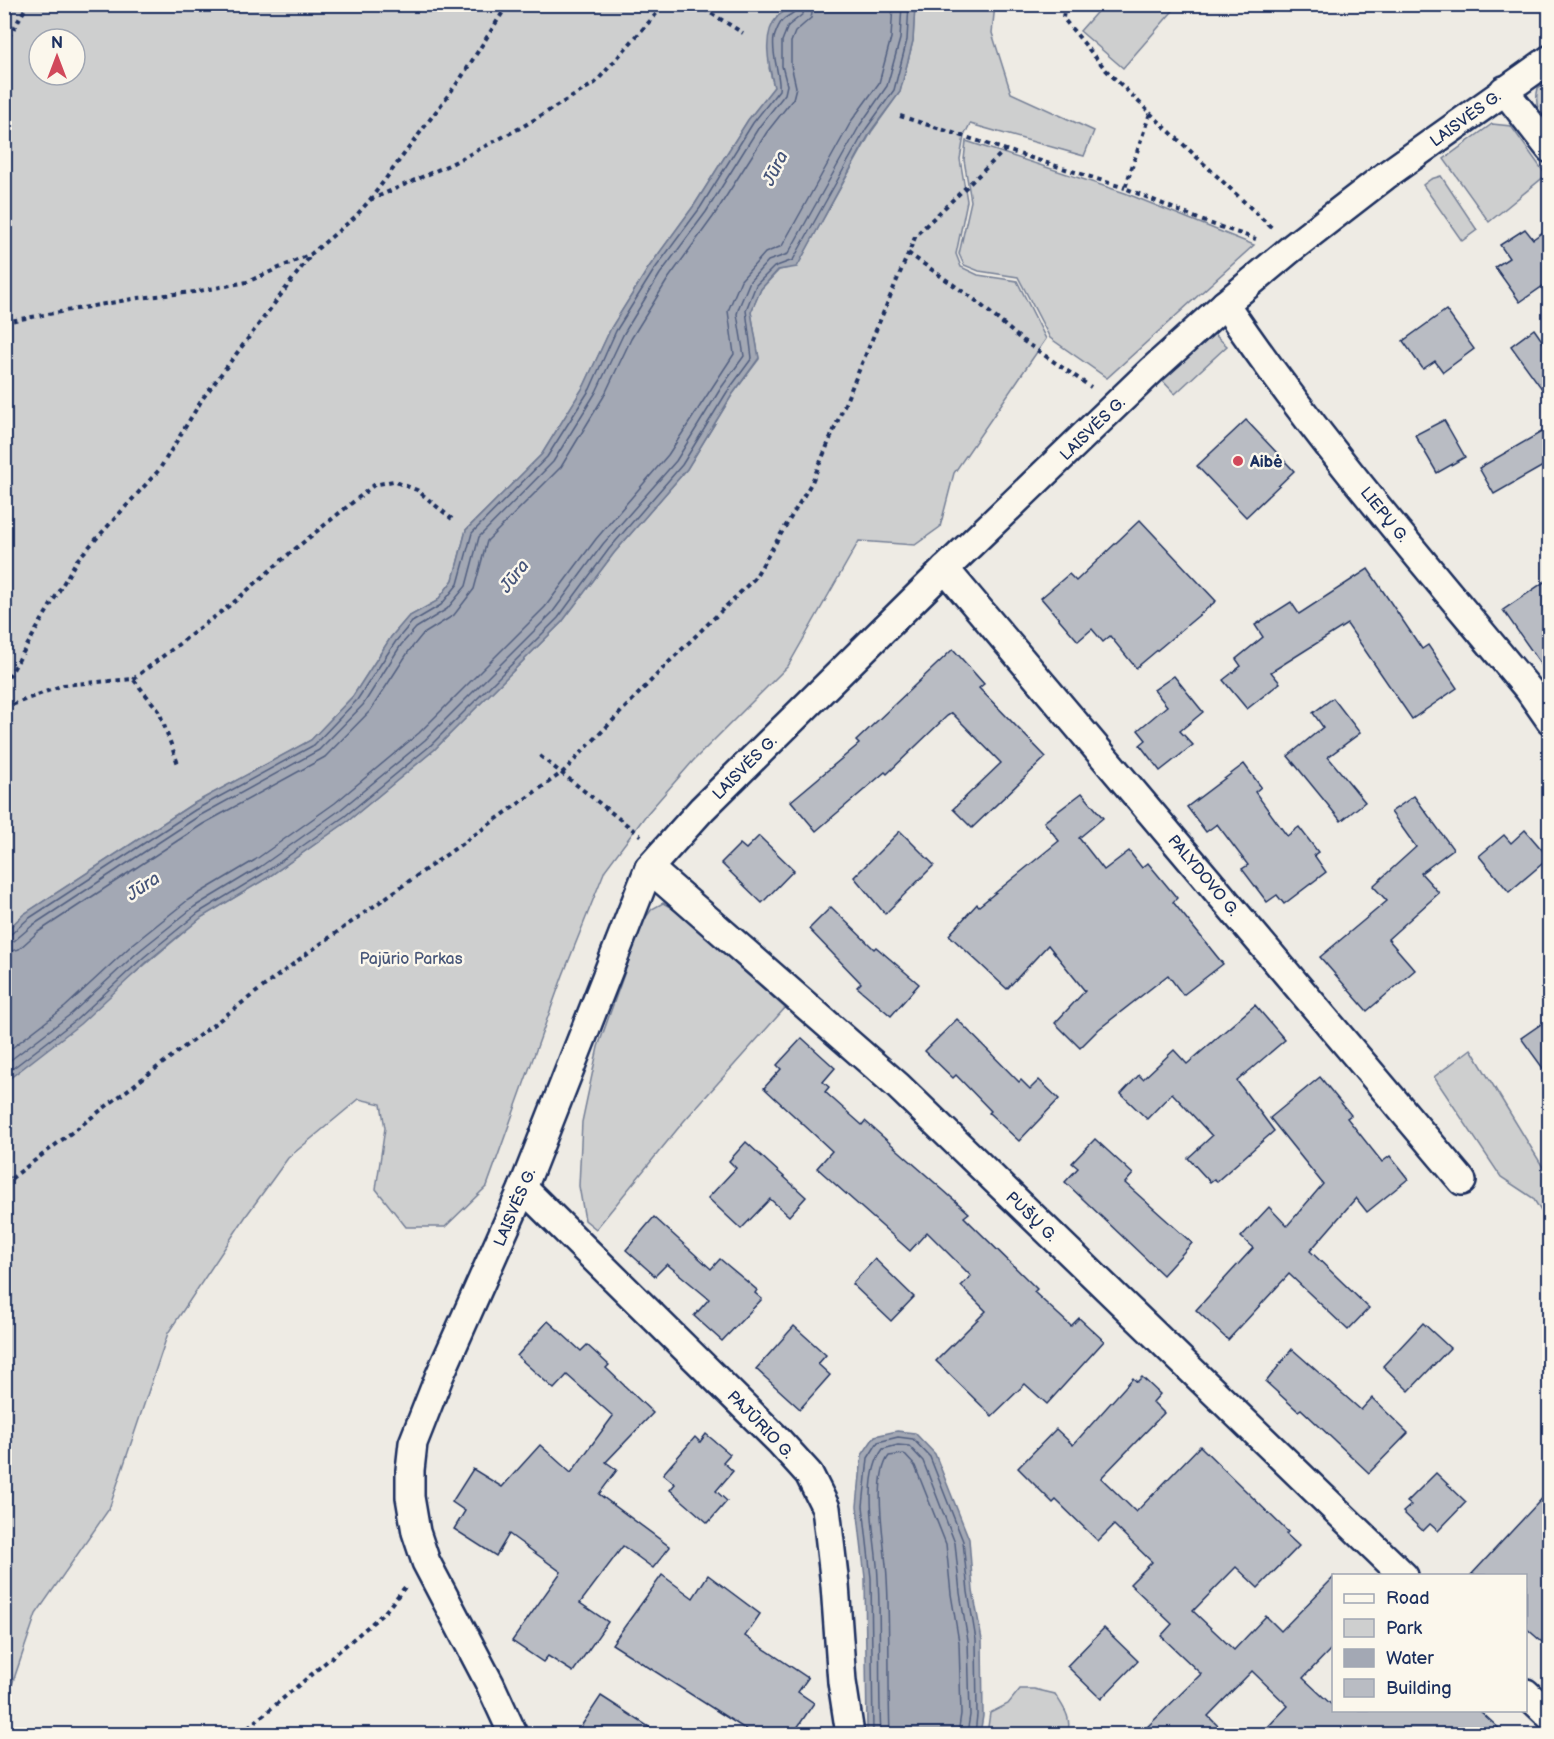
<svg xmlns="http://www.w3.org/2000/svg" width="1554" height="1739" font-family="'Balsamiq Sans',sans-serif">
	<rect width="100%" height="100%" fill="#eeebe4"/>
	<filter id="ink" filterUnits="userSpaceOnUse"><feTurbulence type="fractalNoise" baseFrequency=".0167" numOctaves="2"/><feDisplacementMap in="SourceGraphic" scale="12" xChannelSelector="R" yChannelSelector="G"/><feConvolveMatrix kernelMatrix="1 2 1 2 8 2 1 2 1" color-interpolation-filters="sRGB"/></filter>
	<g filter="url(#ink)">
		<g fill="#cecfcf" stroke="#747f96" stroke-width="1.5" fill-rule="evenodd">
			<path d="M4,5H795L777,17L769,68L774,87L748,120L695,204L649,267L611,328L584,386L542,454L466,530L453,580L437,601L408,617L391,637L353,696L311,740L191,805L24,914L5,932ZM39,39H75V75H39Z"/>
			<path d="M915,5H995L992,33L1011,93L1094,131L1084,156L970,124L964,136L960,159L967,201L956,254L961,267L978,275L1017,281L1046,339L954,473L940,527L915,545L859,541L788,666L693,761L646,815L605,870L563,975L487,1186L445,1227H406L376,1189L385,1128L381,1104L359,1099L288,1158L246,1216L168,1333L109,1509L36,1614L5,1705V1082L202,917L267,878L348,821L434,750L562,622L614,553L687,469L732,395L759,359L751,312L761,289L779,270L797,266L872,131L900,92L913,41Z"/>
			<path d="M1103,5V4L1178,5L1123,68L1080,31Z"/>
			<path d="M1549,80V127C1539,115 1534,104 1538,88Z"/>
			<path d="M1492,124L1511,126L1546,175L1489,222L1444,159Z"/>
			<path d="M966,141L1125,193L1254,245L1107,378L1050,338L1018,277L979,271L964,265L959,254L971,201L964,160Z"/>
			<path d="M1441,176L1477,230L1462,241L1423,185L1431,179Z"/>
			<path d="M1214,334L1227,346L1175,394L1161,379Z"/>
			<path d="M663,903L677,911L785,1008L684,1121L596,1229L585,1220L579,1186L582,1122L598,1047L643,921L652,909Z"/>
			<path d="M1471,1049L1549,1177V1224L1533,1198L1501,1177L1434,1077Z"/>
			<path d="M1020,1689H1034L1055,1694C1063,1707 1073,1719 1067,1734H987L990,1713L1008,1704Z"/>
		</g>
		<g fill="#a3a8b4" stroke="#6d7892" stroke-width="1.5">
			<path d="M795,5H915L913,41L900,92L871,131L797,267L778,270L761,289L751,312L759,358L732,395L687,469L614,553L562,622L434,750L348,821L267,878L202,917L148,961L80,1024L5,1082V932L24,914L191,805L311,740L353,696L391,637L408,617L437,601L453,580L466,530L542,454L584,386L611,328L649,267L695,204L748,120L774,87C769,66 761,34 778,16C783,12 790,8 795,5Z"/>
			<path d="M897,1431L915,1433L935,1454L969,1539L973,1591L982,1640L983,1716L980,1734H868L867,1730L865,1578L857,1506L862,1455L875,1436Z"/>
		</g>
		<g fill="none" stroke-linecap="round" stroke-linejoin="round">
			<g stroke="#515f80" stroke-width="1.5">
				<path d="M4,936L10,935L28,919L195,810L314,745L357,700L396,641L412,622L441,605L458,584L472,533L547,457L590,389L616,331L654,270L700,208L753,123L779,90C781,77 771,55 774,38C775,34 779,24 782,21C788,14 796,15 798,4"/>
				<path d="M4,944L14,941L33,925L199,816L319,750L363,705L401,645L416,628L447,609L466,586L479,537L553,462L596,392L623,335L660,274L706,212L759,127L785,94L787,85L782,66V41L788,26L803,14L805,4"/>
				<path d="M4,953L19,949L38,932L203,824L325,757L370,711L409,651L422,635L454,615L474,589L487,541L561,467L604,396L631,339L668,279L713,217L767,132L793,99L796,87L791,65V42L795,32L811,18L814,4"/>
				<path d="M4,1054L65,1007L133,944L188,900L255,860L335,803L419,733L545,607L596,539L668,455L734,354L728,311L741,280L765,253L782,246L852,120L879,83L891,38L893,4"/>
				<path d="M4,1065L71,1014L139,951L194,907L260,867L340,810L425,740L552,613L603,544L676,461L721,388L744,356L737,314L739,307L750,281L768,261L788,254L860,125L887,86L900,39L902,4"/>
				<path d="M4,1075L76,1020L144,957L198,913L264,873L345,816L430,746L558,618L609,549L682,465L727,392L752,358L746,310L756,285L774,267L793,260L866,129L894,90L907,40L909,4"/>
				<path d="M873,1734L871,1578L863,1506L868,1458L878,1442L898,1437L913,1439L930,1457L963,1541L968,1592L976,1640L977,1715L975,1734"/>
				<path d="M881,1734C878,1683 881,1630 878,1579C877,1542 860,1480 883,1449L898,1445L909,1446L923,1461L955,1543L960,1593L968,1641L970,1715L967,1734"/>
				<path d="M890,1734C888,1683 890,1630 887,1578C886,1549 871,1479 889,1456L904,1454L915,1466L946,1544L951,1594L959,1642L961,1714L958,1734"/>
			</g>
		</g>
		<g fill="#b9bcc3" stroke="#1b2f5e" stroke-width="1.5">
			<path d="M1550,227V281L1520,302L1495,267L1509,258L1500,245L1525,229L1533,239Z"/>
			<path d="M1446,310L1474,349L1443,372L1435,361L1423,369L1403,341Z"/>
			<path d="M1534,329L1550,352V400L1511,346Z"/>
			<path d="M1246,420L1294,471L1246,517L1197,466Z"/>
			<path d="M1444,420L1465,457L1437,473L1415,435Z"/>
			<path d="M1550,427V462L1494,494L1479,468Z"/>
			<path d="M1140,520L1216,601L1136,668L1110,636L1103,642L1092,629L1078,641L1041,598L1069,574L1076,581Z"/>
			<path d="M1368,569L1422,649L1428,645L1457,688L1412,719L1347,624L1271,672L1280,683L1247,709L1223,680L1241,666L1236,659L1263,637L1255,625L1291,602L1299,614Z"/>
			<path d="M1550,578V677L1503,610Z"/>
			<path d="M953,649L984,684L979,688L1046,757L972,828L953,809L1001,763L952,713L947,716L887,774L885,772L816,831L791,801L859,744L856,741Z"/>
			<path d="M1174,676L1203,712L1180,731L1193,745L1160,771L1140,745L1146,740L1138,730L1167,706L1154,690Z"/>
			<path d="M1333,698L1360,733L1328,757L1365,802L1341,821L1288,756L1323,727L1313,713Z"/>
			<path d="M1244,764L1261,787L1255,792L1287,836L1299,827L1318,852L1314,855L1326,872L1284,904L1277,895L1267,902L1242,869L1248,865L1217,824L1206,832L1187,807Z"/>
			<path d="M1082,793L1103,818L1079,838L1104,870L1129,851L1142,868L1148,863L1177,898L1173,902L1223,964L1183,995L1168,975L1099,1029L1080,1048L1055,1023L1085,991L1048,945L1007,989L949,935L977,904L979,906L1059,841L1044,822Z"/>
			<path d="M1414,796L1453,849L1421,873L1439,893L1388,939L1415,970L1367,1011L1320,957L1387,901L1373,886L1416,847L1391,812Z"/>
			<path d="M1525,830L1549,858L1509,892L1479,856L1504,835L1511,843Z"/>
			<path d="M900,831L934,865L885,914L854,877Z"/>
			<path d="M759,836L794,870L762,903L721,863L740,844L746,849Z"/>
			<path d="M831,907L874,949L876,947L919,984L891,1016L857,987L861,983L809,929Z"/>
			<path d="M1255,1005L1285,1040L1237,1081L1274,1131L1217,1181L1214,1179L1210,1182L1188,1158L1212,1136L1172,1093L1147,1119L1121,1094L1139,1075L1143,1079L1174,1050L1187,1064Z"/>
			<path d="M1550,1018V1078L1521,1038Z"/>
			<path d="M957,1019L1019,1082L1021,1080L1030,1089L1039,1080L1059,1099L1019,1141L989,1113L991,1111L956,1075L953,1078L925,1051Z"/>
			<path d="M802,1038L835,1068L823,1082L829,1087L825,1092L862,1125L865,1121L969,1213L964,1217L1037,1289L1034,1292L1071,1326L1079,1318L1104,1341L1047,1404L1025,1384L992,1416L936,1361L986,1311L961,1286L971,1276L927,1232L910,1251L817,1168L832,1151L764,1088L781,1069L777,1065Z"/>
			<path d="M1320,1077L1351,1115L1347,1118L1382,1162L1390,1156L1408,1179L1367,1212L1356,1198L1310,1251L1369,1308L1348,1330L1289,1274L1228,1340L1196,1310L1253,1248L1241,1237L1269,1207L1287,1226L1323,1184L1270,1118Z"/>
			<path d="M1095,1139L1133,1174L1125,1183L1192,1243L1163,1275L1065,1182L1078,1168L1072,1163Z"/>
			<path d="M746,1142L806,1197L789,1216L770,1199L741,1229L708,1198L736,1168L729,1161Z"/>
			<path d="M654,1217L711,1269L720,1259L757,1290L755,1293L762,1299L722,1341L694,1316L709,1299L667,1264L655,1276L626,1250Z"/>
			<path d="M875,1259L914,1297L891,1321L852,1284Z"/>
			<path d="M548,1321L581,1351L587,1345L609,1365L606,1368L653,1413L606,1462L617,1470L599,1494L670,1547L653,1568L623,1546L580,1603L608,1622L573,1672L548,1656L543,1662L512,1641L561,1572L509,1534L496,1556L454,1529L465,1511L452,1502L473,1469L502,1487L540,1445L571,1473L613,1416L567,1375L554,1389L517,1356Z"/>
			<path d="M1423,1323L1450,1348L1409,1391L1383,1366Z"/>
			<path d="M794,1326L826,1355L818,1364L830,1375L800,1409L756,1369Z"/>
			<path d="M1292,1349L1361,1410L1372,1398L1408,1433L1369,1473L1301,1409L1298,1411L1266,1382Z"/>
			<path d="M1142,1377L1160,1394L1153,1402L1164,1413L1101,1478L1136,1512L1200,1446L1288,1532L1286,1534L1299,1546L1258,1588L1236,1567L1193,1611L1234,1650L1266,1616L1281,1631L1334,1577V1646L1303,1678L1334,1707V1710H1479L1505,1734H1261L1288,1706L1252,1671L1208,1716L1226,1734H1140L1201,1674L1161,1636L1172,1624L1130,1584L1152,1562L1114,1525L1098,1541L1056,1500L1053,1503L1018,1468L1056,1429L1073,1445L1133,1378L1137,1382Z"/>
			<path d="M706,1434L730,1454L723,1462L733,1471L716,1491L727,1501L708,1523L670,1490L675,1484L663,1474L695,1437L700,1442Z"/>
			<path d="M1436,1473L1466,1502L1438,1531L1430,1524L1423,1531L1403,1512L1411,1505L1407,1502Z"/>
			<path d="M1550,1490V1649L1526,1628V1575H1471Z"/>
			<path d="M662,1575L693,1598L708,1575L760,1614L745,1636L808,1678L798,1692L814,1703L793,1734H753L612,1644Z"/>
			<path d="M1104,1628L1138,1661L1101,1699L1067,1666Z"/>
			<path d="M601,1696L660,1734H576Z"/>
		</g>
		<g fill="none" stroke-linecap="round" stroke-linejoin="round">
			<defs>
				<g id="street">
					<path d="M1504,90L1550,149"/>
					<path d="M1225,304C1317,440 1425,564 1529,690L1550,720"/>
					<path d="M945,569L1462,1181"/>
					<path d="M649,868L898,1086L1404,1576"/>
					<path d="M523,1188L779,1441L809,1474L826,1508L835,1585L842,1682L850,1734"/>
					<path d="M1526,1693L1550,1716"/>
					<path d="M513,1734L490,1684L426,1562L416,1532L410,1497V1470L413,1443L439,1377L523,1188L649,868L702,809L945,569L1152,370L1225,304L1292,248L1385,176L1550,59"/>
				</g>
			</defs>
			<use href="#street" stroke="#1b2f5e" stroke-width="32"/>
			<g stroke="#1b2f5e" stroke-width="4" stroke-dasharray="4.5 4.5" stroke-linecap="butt">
				<path d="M696,4L743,33"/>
				<path d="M1065,4L1063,18L1106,70L1150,113L1125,188L1203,221L1256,239"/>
				<path d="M4,45L28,4"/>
				<path d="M1150,113L1272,228"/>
				<path d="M900,116L1125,188"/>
				<path d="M370,200L451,164L522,127L595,83L665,4"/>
				<path d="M908,253L975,300L1022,340L1091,387"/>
				<path d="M4,322L138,298L194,292L247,282L311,254L355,217L369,201L461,78L508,4"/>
				<path d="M133,679L234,602L290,553L374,485L393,481L417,490L452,519"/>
				<path d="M4,685L77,560L159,470L203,398L311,255"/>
				<path d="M4,708L63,685L133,679L159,711L178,764"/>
				<path d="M540,756L641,836"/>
				<path d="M4,1184L305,955L563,772L671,660L754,579L812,482L916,235L1005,150"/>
				<path d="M241,1734L384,1613L405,1587"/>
			</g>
			<use href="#street" stroke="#fbf7ec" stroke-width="27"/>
		</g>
	</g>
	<circle fill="#d1495b" stroke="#fbf7ec" stroke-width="2" cx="1238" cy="461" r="6"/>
	<g text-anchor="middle" stroke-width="5" stroke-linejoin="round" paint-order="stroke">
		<g font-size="16" fill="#1b2f5e" stroke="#fbf7ec">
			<text transform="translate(1465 118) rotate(-36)" y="6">LAISVĖS G.</text>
			<text transform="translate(1092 428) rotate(-44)" y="6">LAISVĖS G.</text>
			<text transform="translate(1385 514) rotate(51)" y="6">LIEPŲ G.</text>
			<text transform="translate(744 767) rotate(-45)" y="6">LAISVĖS G.</text>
			<text transform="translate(1204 875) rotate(50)" y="6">PALYDOVO G.</text>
			<text transform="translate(514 1207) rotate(-67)" y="6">LAISVĖS G.</text>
			<text transform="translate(1032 1216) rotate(44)" y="6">PUŠŲ G.</text>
			<text transform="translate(761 1424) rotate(46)" y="6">PAJŪRIO G.</text>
		</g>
		<g font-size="16" font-weight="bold" fill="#1b2f5e" stroke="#fbf7ec" text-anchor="start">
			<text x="1250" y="467">Aibė</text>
		</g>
		<g font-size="16" fill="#48577a" stroke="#fbf7ec">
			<text x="411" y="964">Pajūrio Parkas</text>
		</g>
		<g font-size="18" font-style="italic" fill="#445378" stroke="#fbf7ec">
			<text transform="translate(775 168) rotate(-64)" y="6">Jūra</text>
			<text transform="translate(514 576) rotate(-52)" y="6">Jūra</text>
			<text transform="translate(143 886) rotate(-34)" y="6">Jūra</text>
		</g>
	</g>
	<rect width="1554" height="1739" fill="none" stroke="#fbf7ec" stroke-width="24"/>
	<rect x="12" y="12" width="1530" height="1715" fill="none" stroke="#1b2f5e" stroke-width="2" filter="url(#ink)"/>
	<rect x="1332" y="1574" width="195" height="138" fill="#fbf7ec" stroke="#a1a7b3" stroke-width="1.5"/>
	<rect x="1344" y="1594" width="30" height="9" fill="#fbf7ec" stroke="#a1a7b3" stroke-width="1.5"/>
	<text x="1386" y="1604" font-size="18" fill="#1b2f5e">Road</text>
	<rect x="1344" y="1619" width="30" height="18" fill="#cecfcf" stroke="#a1a7b3" stroke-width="1.5"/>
	<text x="1386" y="1634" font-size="18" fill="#1b2f5e">Park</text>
	<rect x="1344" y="1649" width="30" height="18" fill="#a3a8b4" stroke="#a1a7b3" stroke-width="1.5"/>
	<text x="1386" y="1664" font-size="18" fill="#1b2f5e">Water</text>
	<rect x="1344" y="1679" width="30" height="18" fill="#b9bcc3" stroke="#a1a7b3" stroke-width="1.5"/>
	<text x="1386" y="1694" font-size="18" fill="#1b2f5e">Building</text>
	<g transform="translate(57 57)"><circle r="28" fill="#fbf7ec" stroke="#a1a7b3" stroke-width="1.5"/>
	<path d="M0-4.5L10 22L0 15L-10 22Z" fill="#d1495b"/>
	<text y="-9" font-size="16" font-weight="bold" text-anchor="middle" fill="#1b2f5e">N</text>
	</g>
</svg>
